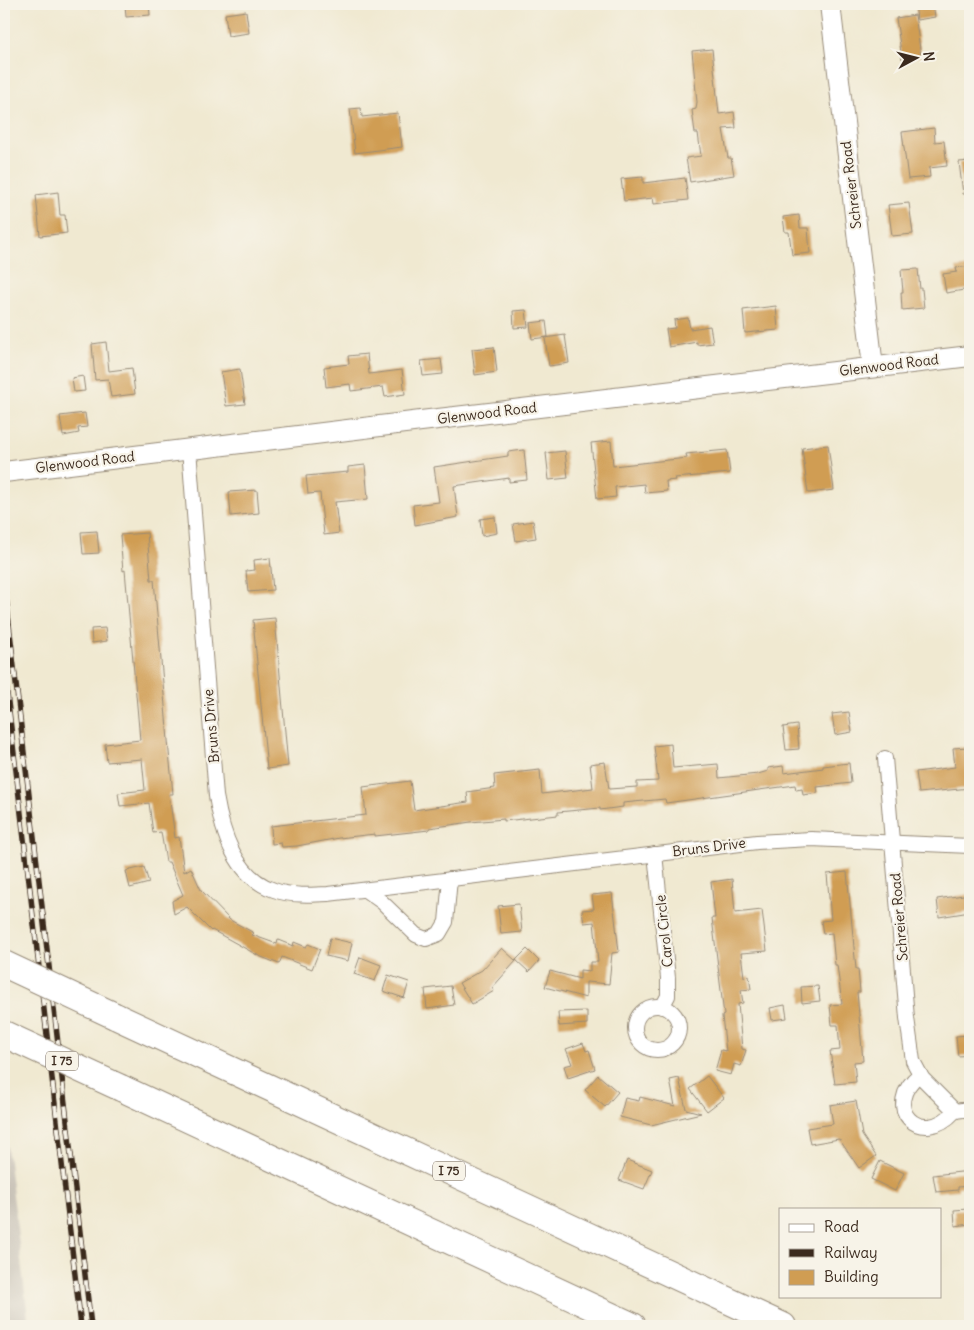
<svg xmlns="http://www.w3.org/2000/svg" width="974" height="1330" font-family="Delius,sans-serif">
	<rect width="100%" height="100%" fill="#f7f3e8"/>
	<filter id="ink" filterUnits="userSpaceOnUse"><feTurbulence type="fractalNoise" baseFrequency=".02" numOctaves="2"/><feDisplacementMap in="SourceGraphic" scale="10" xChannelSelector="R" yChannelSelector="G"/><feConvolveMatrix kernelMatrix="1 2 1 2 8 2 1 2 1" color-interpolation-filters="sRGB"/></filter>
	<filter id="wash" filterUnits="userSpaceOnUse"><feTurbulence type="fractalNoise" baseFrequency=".0096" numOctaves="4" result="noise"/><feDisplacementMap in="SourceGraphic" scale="20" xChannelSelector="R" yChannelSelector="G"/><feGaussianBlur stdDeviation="1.12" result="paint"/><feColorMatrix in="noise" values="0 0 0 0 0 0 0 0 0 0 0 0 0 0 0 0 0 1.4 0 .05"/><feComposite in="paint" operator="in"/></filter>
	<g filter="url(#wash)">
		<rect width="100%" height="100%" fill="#f0e9d1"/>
		<path fill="#c9c3b8" d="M4,1121L29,1326H4Z"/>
		<g id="blocks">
			<g fill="#d09d53">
				<path d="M125,4H149L150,15L126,17Z"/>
				<path d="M915,4H933L935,17L917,20Z"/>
				<path d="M246,11L249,33L228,36L225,14Z"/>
				<path d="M915,15L921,56L902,59L896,18Z"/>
				<path d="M712,49L719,114L734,112L736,128L723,129L728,158H731L734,175L690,182L686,158L701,156L698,133H695L692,110L696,109L697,102L692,51Z"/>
				<path d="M361,108L362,117L398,113L402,147L355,153L350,109Z"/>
				<path d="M934,128L935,142L944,141L947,166L929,168L930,177L908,179L902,132Z"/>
				<path d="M970,161V194H963L959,162Z"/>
				<path d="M643,177V183L685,178L688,200L654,204L653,198L624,201L621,179Z"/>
				<path d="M58,192L60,215H65L67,233L40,236L36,195Z"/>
				<path d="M909,203L913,234L892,236L888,205Z"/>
				<path d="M799,215L800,228H808L810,253L792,255L789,232H785L783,217Z"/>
				<path d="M970,266V289L946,293L943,274L957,272L956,268Z"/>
				<path d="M918,269L920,289H922L924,308L902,310L901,292H903L901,270Z"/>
				<path d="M776,306L778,330L745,333L743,310Z"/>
				<path d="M526,310L528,327L514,328L513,311Z"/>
				<path d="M688,318L690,329L710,326L713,343L697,345V342L669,347L666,329L675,328L674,320Z"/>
				<path d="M546,321L548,337L532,339L530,323Z"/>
				<path d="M565,335L569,363L549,366L545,338Z"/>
				<path d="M106,342L109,371L132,368L135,394L111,397L108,379L95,380L92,344Z"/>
				<path d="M494,347L497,372L475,375L472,349Z"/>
				<path d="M367,354L369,374L402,370L405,394L385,397L383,387L351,391L350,384L326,387L324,367L349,364L348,356Z"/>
				<path d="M441,359L443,374L423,376L421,361Z"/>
				<path d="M240,369L245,404L226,406L221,372Z"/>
				<path d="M83,376L85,391L74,392L72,378Z"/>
				<path d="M85,413L87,427L78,428L79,433L63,436L60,416Z"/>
				<path d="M611,441L613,466L687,458L686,454L727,450L730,473L675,478L676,480L666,481L667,491L645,493L644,484L615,487L616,497L597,499L591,443Z"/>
				<path d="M828,445L834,490L808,493L802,448Z"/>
				<path d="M524,450L527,480L509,482V478L454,486L458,517L415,525L413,505L439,502L434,467L508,456V452Z"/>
				<path d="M565,451L568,478L549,480L546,453Z"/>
				<path d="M365,465L368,499L335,502L339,533L324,535L320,493L308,494L306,476L348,472V467Z"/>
				<path d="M257,490L259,513L231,516L229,492Z"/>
				<path d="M495,517L497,533L482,536L480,519Z"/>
				<path d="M533,521L536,538L516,541L513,524Z"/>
				<path d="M97,531L99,553L83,554L81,532Z"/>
				<path d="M147,533L151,580H154L169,752L173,794H169L175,838L179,837L184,872L191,868L201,890L230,920L254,933L252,935L277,944L278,940L293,946L294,942L306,947L308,944L320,949L312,969L282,957L279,964L259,956L212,930L211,931L187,907L174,914L172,901L183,895L169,862H166L161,832L153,833L149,803L120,806L118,793L145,790L142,759L107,762L105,744L140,740L125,570L123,571L120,535Z"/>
				<path d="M270,558L273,590L248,592L246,571L255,570L254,560Z"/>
				<path d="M275,618L288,766L267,769L253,620Z"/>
				<path d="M105,628L107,641L92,643L91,629Z"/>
				<path d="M849,712L852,732L835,735L832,714Z"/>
				<path d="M797,725L799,749L786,750L783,727Z"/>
				<path d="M671,744L673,768L718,764L719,778L758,774L768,771V768L783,766L784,773L823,768V766L849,763L851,783L817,787L818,793L803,795L802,789L796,790L795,785L666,803L665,799L623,803V807L600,810V808L558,812V815L504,821V819L471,822L429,828V830L375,836V834L339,838L297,846L282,847L281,843L272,844L271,826L366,815L363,787L410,781L414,810L468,802L467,792L495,788L494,775L540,770L542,794L593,788L590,764L605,762L609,789L637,787V782L658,781L654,746Z"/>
				<path d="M968,747L970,788L919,793L916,772L955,767L953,748Z"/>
				<path d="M144,867L149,883L130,888L126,871Z"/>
				<path d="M847,872L856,969H858L860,992H857L863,1061L854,1062L856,1082L835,1084L830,1051L840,1050L838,1025H832L830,1005L842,1004L837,965H835L832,933L823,934L821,921L831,920L827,874Z"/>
				<path d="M732,879L735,913L762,910L767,951L741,953L744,977L749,976L751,989L741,990L743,1003L738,1004L742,1049L746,1050L741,1066L734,1064L731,1075L715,1071L721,1050L726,1051L722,1016L724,1015L712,918H715L711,882Z"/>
				<path d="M612,893L619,952L612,953L609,984L586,982V998L545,987L550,971L580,979V970L590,971V962H598L594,922L584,923L582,910L594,909L592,895Z"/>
				<path d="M970,894V912L939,917L937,899Z"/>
				<path d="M519,904L522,932L501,934L498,906Z"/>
				<path d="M330,938L352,943L348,961L326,956Z"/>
				<path d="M502,948L516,961L492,988L494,991L472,1004L459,983L482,970Z"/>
				<path d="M527,949L539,961L529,972L516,960Z"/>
				<path d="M360,957L381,965L375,981L354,974Z"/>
				<path d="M388,975L409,982L404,998L383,991Z"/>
				<path d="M451,986L454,1005L427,1009L425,989Z"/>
				<path d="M818,986L820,1001L802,1003L801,987Z"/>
				<path d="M785,1005L787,1018L772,1020L770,1008Z"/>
				<path d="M587,1011V1024L559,1026L558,1012Z"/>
				<path d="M970,1035V1055L958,1056L956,1036Z"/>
				<path d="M583,1043L586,1051L589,1050L595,1069L568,1078L564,1066L572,1064L566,1049Z"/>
				<path d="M598,1075L618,1092L605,1107L585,1090Z"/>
				<path d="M707,1076L724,1098L707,1111L690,1089Z"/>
				<path d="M679,1078L686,1109L701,1113L651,1125L620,1117L625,1098L639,1101L640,1097L675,1106L670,1080Z"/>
				<path d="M856,1101L862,1135L876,1156L859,1168L839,1139L810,1144L807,1128L833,1124L830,1105Z"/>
				<path d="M627,1160L652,1170L644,1189L619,1180Z"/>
				<path d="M880,1161L904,1173L895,1191L871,1179Z"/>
				<path d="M970,1171V1186L958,1187V1190L936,1192L933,1175Z"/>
				<path d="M968,1209L970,1224L955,1226L954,1210Z"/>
			</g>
		</g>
	</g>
	<g filter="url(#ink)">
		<use href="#blocks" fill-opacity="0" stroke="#968a78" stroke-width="1"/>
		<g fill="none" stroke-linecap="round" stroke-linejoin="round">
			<defs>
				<g id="street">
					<path d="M189,449L216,796C222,832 235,877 274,890C291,896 311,895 328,894L757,842L811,839L970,846"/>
					<path d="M885,758L907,1018L913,1061L920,1074L923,1079L955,1111"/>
					<path d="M655,854L668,978V996L662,1007"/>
					<path d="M365,890L382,902L416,935L426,939L439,934L446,922L450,879"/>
					<circle cx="657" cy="1028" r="22"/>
					<path d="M920,1074C879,1107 921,1149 955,1111"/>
					<path d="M955,1111L970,1109"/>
				</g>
				<g id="secondary">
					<path d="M830,4L873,367"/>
					<path d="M4,472L421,421L970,356"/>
				</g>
				<g id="highway">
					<path d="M115,1016L783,1326"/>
					<path d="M121,1088L633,1326"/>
				</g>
			</defs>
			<use href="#street" stroke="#968a78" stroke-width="16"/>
			<use href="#secondary" stroke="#968a78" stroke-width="22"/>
			<use href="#highway" stroke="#968a78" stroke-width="28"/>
			<use href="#street" stroke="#fff" stroke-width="14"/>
			<use href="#secondary" stroke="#fff" stroke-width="20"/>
			<use href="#highway" stroke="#fff" stroke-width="26"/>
			<defs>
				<g id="rail">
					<path d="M4,581L91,1326"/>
					<path d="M4,668L81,1326"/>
				</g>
			</defs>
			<use href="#rail" stroke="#3b2a1e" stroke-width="5.5"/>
			<use href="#rail" stroke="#f7f3e8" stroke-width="4" stroke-dasharray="11" stroke-linecap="butt"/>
			<defs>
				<g id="highway-bridge">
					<path d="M4,964L115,1016"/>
					<path d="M4,1034L121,1088"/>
				</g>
			</defs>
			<use href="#highway-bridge" stroke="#968a78" stroke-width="28" stroke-linecap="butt"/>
			<use href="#highway-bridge" stroke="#fff" stroke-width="26"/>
		</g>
	</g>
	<g text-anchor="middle" stroke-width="4.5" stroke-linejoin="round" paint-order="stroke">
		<g fill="#f7f3e8" stroke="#73665b" stroke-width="1">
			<rect x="46" y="1051.5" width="32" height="19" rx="4"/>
			<rect x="433" y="1161.5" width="32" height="19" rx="4"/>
		</g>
		<g font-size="12" font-weight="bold" fill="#3b2a1e">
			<text x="62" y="1065">I 75</text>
			<text x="449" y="1175">I 75</text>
		</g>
		<g font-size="14" fill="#3b2a1e" stroke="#f7f3e8">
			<text transform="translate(851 185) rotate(-97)" y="5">Schreier Road</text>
			<text transform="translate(889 365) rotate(-7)" y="5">Glenwood Road</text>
			<text transform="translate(487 413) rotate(-7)" y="5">Glenwood Road</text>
			<text transform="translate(85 462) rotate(-7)" y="5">Glenwood Road</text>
			<text transform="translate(211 726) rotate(-95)" y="5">Bruns Drive</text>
			<text transform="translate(709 847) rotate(-7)" y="5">Bruns Drive</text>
			<text transform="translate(899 917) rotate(-95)" y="5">Schreier Road</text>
			<text transform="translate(664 931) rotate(-96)" y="5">Carol Circle</text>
		</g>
	</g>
	<rect width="974" height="1330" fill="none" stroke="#f7f3e8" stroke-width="20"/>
	<rect x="779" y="1208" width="162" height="90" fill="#f7f3e8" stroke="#aca397"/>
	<rect x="789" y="1224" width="25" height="8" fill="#ffffff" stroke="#aca397"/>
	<text x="824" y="1232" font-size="15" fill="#3b2a1e">Road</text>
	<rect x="789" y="1249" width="25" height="8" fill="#3b2a1e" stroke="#aca397"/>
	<text x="824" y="1258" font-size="15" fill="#3b2a1e">Railway</text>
	<rect x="789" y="1270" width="25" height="15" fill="#d09d53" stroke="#aca397"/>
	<text x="824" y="1282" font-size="15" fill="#3b2a1e">Building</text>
	<g transform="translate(916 58) rotate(83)" stroke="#f7f3e8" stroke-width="4" paint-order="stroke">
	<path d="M0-4L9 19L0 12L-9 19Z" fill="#3b2a1e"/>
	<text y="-8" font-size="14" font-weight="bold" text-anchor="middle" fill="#3b2a1e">N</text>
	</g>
</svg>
